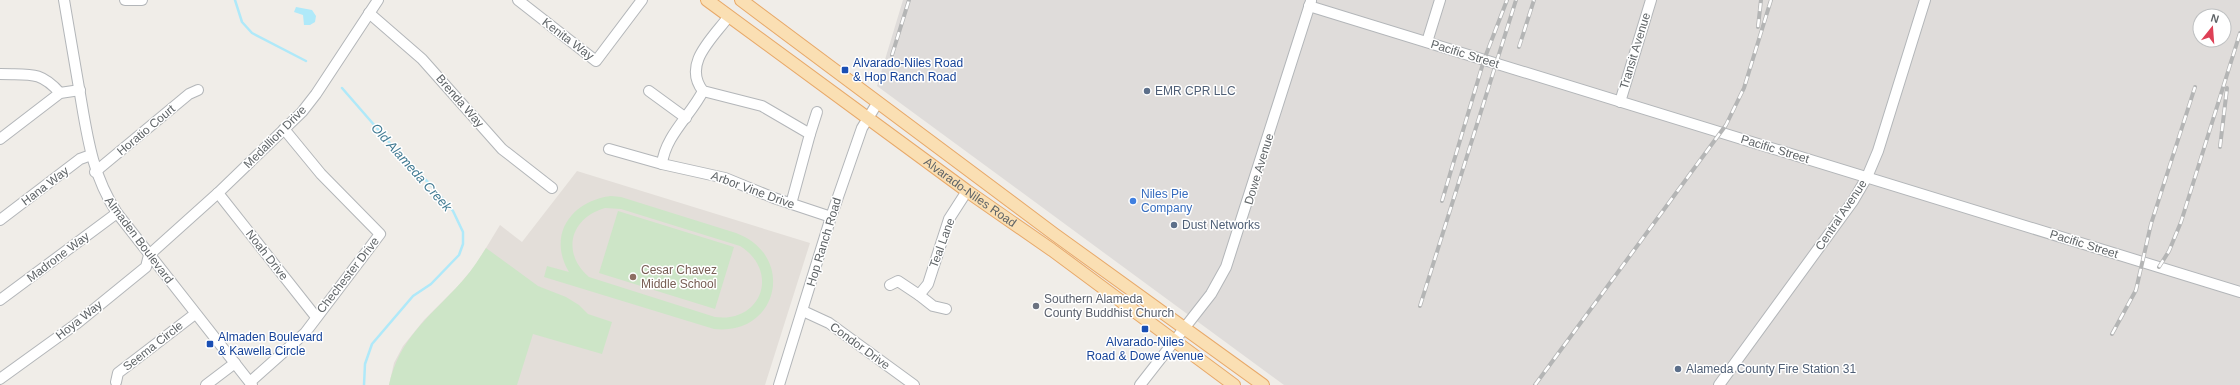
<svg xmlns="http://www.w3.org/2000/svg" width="2240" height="385" font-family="Arial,sans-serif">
	<rect width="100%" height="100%" fill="#f0ede8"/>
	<path fill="#dfdcda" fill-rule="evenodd" d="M903,0H2240V385H1284L877,86ZM2200,16H2224V40H2200Z"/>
	<path fill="#e3ded9" d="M577,171L810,243L765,385H389L394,363L403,346L424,320L457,287L475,266L500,225L522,242Z"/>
	<g fill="#cde5c7" fill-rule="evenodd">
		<path d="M611,196L621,197L736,233C797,256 778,336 714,329L544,277L547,266L569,272C547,235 571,201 611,196ZM605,208L621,209L740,246C780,271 762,323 715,317L589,277C561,253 570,218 605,208Z"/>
		<path d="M618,211L734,247L715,309L599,273Z"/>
		<path d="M486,248L538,286L566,297L579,305L588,314L612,322L602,354L533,334L517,385H389C399,340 426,320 456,288C468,276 477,262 486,248Z"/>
	</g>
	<path fill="#afe9f9" d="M296,7L312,10L316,16L315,22L310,25H304L303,15L294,12Z"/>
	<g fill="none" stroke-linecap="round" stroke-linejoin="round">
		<g stroke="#afe9f9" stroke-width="2.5">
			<path d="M235,0L242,22L252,33L306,61"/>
			<path d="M342,88L402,157L432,186L453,211L463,232V244L459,255L431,284L413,296L372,344L365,364L364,385"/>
		</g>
		<defs>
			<g id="minor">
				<path d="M64,0C69,29 74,59 79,88C87,134 91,173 117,213L252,385"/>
				<path d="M125,0H142"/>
				<path d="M518,0L596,61L642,0"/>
				<path d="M1309,6L2240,292"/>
				<path d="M369,13L422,59L502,149L552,188"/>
				<path d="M729,16C712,39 682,64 703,91L762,106L810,134L791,204"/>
				<path d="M1427,42L1440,0"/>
				<path d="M0,74C29,75 40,70 60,93"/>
				<path d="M649,91L686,118"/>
				<path d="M703,91C691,115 665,136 662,164L725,178L774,198L831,217"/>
				<path d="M1620,102L1651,0"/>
				<path d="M810,134L817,112"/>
				<path d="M0,139L60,93L80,90"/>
				<path d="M609,149L662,164"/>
				<path d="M95,172L189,94L198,90"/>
				<path d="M218,193L316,317"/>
				<path d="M0,220L80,159L91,155"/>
				<path d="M149,255L218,193L302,112L316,94L378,0"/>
				<path d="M890,285L898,281L919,295L928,284L949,219L967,191"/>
				<path d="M919,295L933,306L946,309"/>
				<path d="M0,300L117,213"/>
				<path d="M803,311L829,323L914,385"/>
				<path d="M0,379L76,324L146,267L149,255"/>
				<path d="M116,382L118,373L195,314"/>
				<path d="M250,382L305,333L380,234L321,174L284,129"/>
				<path d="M206,385L235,363"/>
				<path d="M779,385L831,217L862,128L878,102"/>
				<path d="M1140,385L1211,294L1226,267L1311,1"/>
				<path d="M1719,385L1853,201L1867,177L1878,151L1925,0"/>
			</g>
			<g id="major">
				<path id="s1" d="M707,0L967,191L1052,250L1234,385"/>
				<path d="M741,0L1054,234L1263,385"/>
			</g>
		</defs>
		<use href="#minor" stroke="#b3b6b9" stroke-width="12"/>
		<use href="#major" stroke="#e8a969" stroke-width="14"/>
		<use href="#minor" stroke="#fff" stroke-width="10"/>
		<use href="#major" stroke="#fadfb3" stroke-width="12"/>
		<defs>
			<g id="rail">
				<path d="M1758,27L1761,0"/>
				<path d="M1519,47L1534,0"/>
				<path d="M892,55L909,0"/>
				<path d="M2220,147L2227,88"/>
				<path d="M1442,201L1484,60L1507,0"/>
				<path d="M2159,267L2169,251L2181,222L2240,33"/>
				<path d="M1420,306L1516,0"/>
				<path d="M2112,334L2136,290L2151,224L2195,87"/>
				<path d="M1535,385L1726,125L1744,88L1771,0"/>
			</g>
		</defs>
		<use href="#rail" stroke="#b4b5b5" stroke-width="4"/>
		<use href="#rail" stroke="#fff" stroke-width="2.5" stroke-dasharray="8" stroke-linecap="butt"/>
	</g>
	<g fill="#1a4fb4" stroke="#fff" stroke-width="1.5">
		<rect x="841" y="66" width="8" height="8" rx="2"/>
		<rect x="1141" y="325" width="8" height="8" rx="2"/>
		<rect x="206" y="340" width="8" height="8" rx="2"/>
	</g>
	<g fill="#5c6f8a" stroke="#fff" stroke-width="1.5">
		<circle cx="1147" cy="91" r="4"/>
		<circle cx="1174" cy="225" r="4"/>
		<circle cx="1678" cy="369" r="4"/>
	</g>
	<circle fill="#3f7fe0" stroke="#fff" stroke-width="1.5" cx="1133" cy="201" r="4"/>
	<circle fill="#8d6e63" stroke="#fff" stroke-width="1.5" cx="633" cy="277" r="4"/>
	<circle fill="#6b7280" stroke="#fff" stroke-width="1.5" cx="1036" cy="306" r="4"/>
	<g text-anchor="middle" stroke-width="3" stroke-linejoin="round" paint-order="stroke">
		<g font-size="12" fill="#5f6467" stroke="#fff">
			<text transform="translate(568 39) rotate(37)" y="4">Kenita Way</text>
			<text transform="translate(1635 51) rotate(-73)" y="4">Transit Avenue</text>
			<text transform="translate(1465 54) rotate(17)" y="4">Pacific Street</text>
			<text transform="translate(460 101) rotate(49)" y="4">Brenda Way</text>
			<text transform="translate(146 130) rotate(-40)" y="4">Horatio Court</text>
			<text transform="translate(275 137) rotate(-45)" y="4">Medallion Drive</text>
			<text transform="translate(1775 149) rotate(17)" y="4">Pacific Street</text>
			<text transform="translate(1259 169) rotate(-73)" y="4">Dowe Avenue</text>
			<text transform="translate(45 186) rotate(-37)" y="4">Hana Way</text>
			<text transform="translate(753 190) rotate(20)" y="4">Arbor Vine Drive</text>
			<text dy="4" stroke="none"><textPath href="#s1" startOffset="326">Alvarado-Niles Road</textPath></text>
			<text transform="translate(1841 215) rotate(-56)" y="4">Central Avenue</text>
			<text transform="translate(139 240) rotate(53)" y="4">Almaden Boulevard</text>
			<text transform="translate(824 242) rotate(-73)" y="4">Hop Ranch Road</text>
			<text transform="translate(942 243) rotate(-70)" y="4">Teal Lane</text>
			<text transform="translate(2084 244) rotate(17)" y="4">Pacific Street</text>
			<text transform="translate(267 255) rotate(52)" y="4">Noah Drive</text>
			<text transform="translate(58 257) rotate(-37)" y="4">Madrone Way</text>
			<text transform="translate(348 275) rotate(-52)" y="4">Chechester Drive</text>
			<text transform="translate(79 320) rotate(-38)" y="4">Hoya Way</text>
			<text transform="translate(153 346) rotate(-38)" y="4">Seema Circle</text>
			<text transform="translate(860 346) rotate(36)" y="4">Condor Drive</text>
		</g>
		<g font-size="12" fill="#164399" stroke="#fff" text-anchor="start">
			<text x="853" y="67">Alvarado-Niles Road<tspan x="853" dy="14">&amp; Hop Ranch Road</tspan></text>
			<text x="218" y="341">Almaden Boulevard<tspan x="218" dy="14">&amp; Kawella Circle</tspan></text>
			<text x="1145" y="346" text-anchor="middle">Alvarado-Niles<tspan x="1145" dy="14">Road &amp; Dowe Avenue</tspan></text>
		</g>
		<g font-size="12" fill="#4e5e75" stroke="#fff" text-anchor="start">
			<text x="1155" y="95">EMR CPR LLC</text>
			<text x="1182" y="229">Dust Networks</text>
			<text x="1686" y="373">Alameda County Fire Station 31</text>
		</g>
		<g font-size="12" fill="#366cbe" stroke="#fff" text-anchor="start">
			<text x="1141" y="198">Niles Pie<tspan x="1141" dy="14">Company</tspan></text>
		</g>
		<g font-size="12" fill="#785e54" stroke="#fff" text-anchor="start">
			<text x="641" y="274">Cesar Chavez<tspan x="641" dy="14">Middle School</tspan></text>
		</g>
		<g font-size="12" fill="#5b616d" stroke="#fff" text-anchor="start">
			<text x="1044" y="303">Southern Alameda<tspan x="1044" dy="14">County Buddhist Church</tspan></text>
		</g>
		<g font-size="13" font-style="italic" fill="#417a92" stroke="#fff">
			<text transform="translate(412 167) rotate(48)" y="5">Old Alameda Creek</text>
		</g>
	</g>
	<g transform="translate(2212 28) rotate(17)"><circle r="19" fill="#ffffff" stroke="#bfc1c2"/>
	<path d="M0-3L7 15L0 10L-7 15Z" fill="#de4056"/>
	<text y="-6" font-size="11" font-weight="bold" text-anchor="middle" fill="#5f6467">N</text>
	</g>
</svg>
